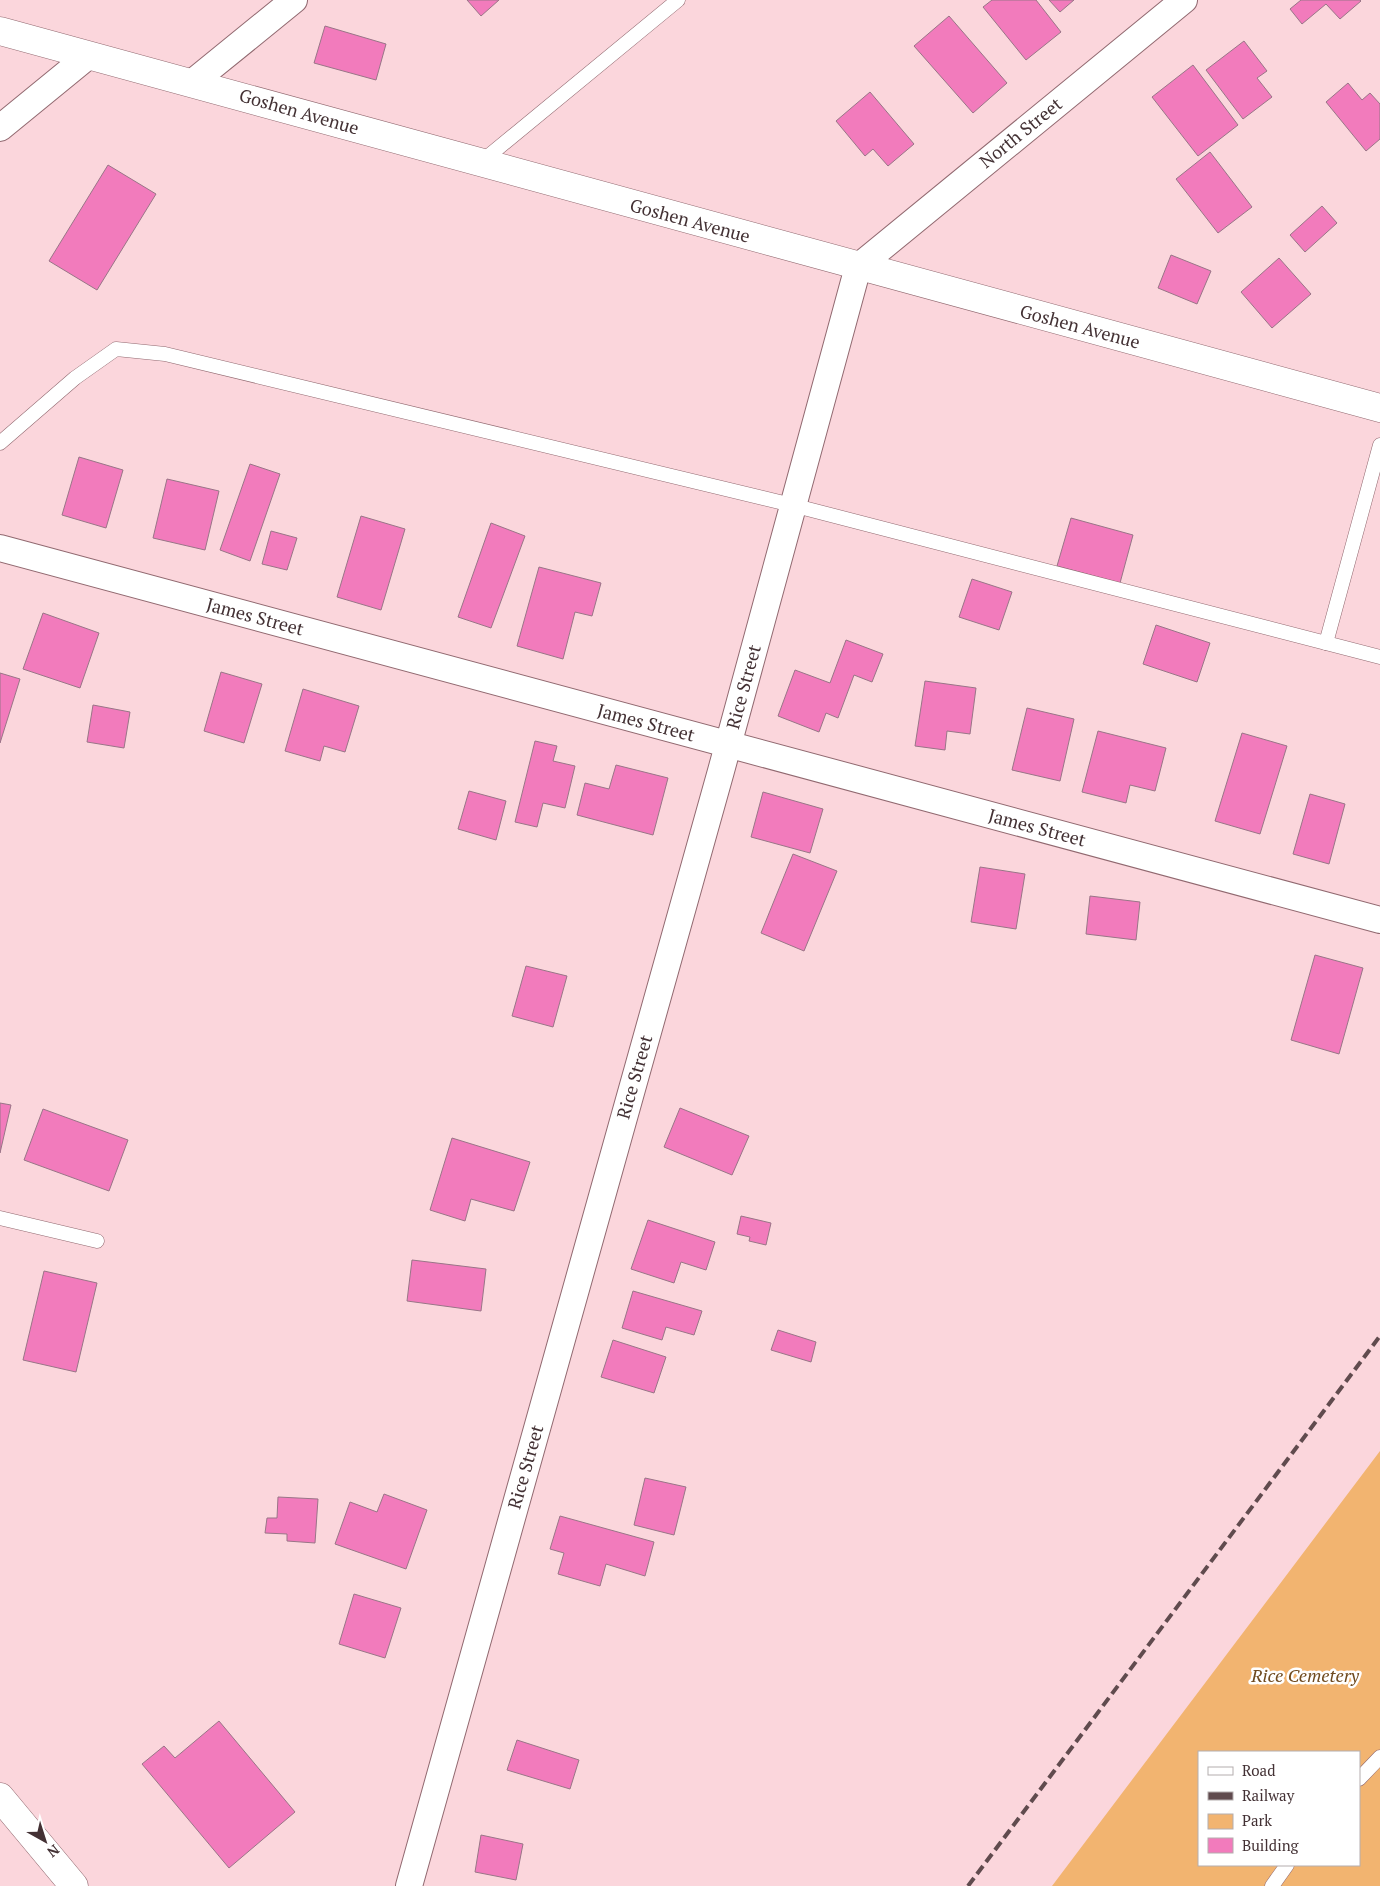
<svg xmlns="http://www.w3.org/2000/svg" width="1380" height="1886" font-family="'PT Serif',serif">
	<rect width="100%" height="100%" fill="#fbd6dc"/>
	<path fill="#f2b470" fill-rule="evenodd" d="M1380,1451V1886H1052ZM1199,1752H1359V1865H1199Z"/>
	<g fill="#f27bbc" stroke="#997587">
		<path d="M467,0H499L481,16Z"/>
		<path d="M992,0H1036L1061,32L1026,60L983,7Z"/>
		<path d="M1049,0H1074L1060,12Z"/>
		<path d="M1301,0H1360L1361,1L1340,19L1326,4L1302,24L1290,9Z"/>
		<path d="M949,16L1007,83L973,113L914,46Z"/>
		<path d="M325,26L386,44L376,80L314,63Z"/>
		<path d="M1244,41L1267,71L1257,78L1272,97L1243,119L1206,70Z"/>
		<path d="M1193,65L1238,125L1198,156L1152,97Z"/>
		<path d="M1348,83L1362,100L1370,93L1380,104V139L1366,151L1326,102Z"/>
		<path d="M870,92L914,144L888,166L873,149L865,156L836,121Z"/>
		<path d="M1210,152L1252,207L1218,233L1176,179Z"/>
		<path d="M108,165L156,194L97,290L49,261Z"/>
		<path d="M1322,206L1337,223L1305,252L1290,235Z"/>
		<path d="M1171,255L1211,271L1197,304L1158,288Z"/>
		<path d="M1279,258L1311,294L1272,328L1241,292Z"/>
		<path d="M79,457L123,470L106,528L62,515Z"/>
		<path d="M250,464L280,474L250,561L220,550Z"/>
		<path d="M167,479L219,491L205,550L153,538Z"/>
		<path d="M361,516L405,529L381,610L337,597Z"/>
		<path d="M1071,518L1133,535L1120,583L1057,566Z"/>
		<path d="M491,523L525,536L491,628L458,617Z"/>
		<path d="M271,531L297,538L287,570L262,564Z"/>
		<path d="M539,567L601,583L592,616L575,612L563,659L517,646Z"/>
		<path d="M972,579L1012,592L999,630L959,617Z"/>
		<path d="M43,613L99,633L80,688L23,669Z"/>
		<path d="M1156,625L1210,643L1197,682L1143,664Z"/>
		<path d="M846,640L883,654L872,682L854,675L838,718L826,713L819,732L778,716L795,670L830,683Z"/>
		<path d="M221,672L262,684L244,743L204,731Z"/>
		<path d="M0,673L20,679L0,743Z"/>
		<path d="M925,681L976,688L970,734L947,731L945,750L915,746Z"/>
		<path d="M303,689L359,706L345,752L324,746L320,761L285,751Z"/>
		<path d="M93,705L130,712L124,748L87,742Z"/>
		<path d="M1027,708L1074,719L1060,781L1012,770Z"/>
		<path d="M1098,731L1166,748L1155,791L1130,785L1126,803L1082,792Z"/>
		<path d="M1242,733L1287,746L1260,834L1215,821Z"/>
		<path d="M535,741L557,746L553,761L575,766L565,808L543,803L537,827L515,822Z"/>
		<path d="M616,765L668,778L653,835L577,815L585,783L609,789Z"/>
		<path d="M469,791L506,801L496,840L458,829Z"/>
		<path d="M763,792L823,809L810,853L751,837Z"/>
		<path d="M1310,794L1345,804L1329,864L1293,854Z"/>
		<path d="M793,854L837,871L804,951L761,933Z"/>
		<path d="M980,867L1025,874L1016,929L971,922Z"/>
		<path d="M1090,896L1140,902L1136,940L1086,934Z"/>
		<path d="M1315,955L1363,968L1339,1054L1291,1040Z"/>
		<path d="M526,966L567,976L553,1027L512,1016Z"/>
		<path d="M0,1103L11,1105L0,1153Z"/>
		<path d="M680,1108L749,1136L732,1175L664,1147Z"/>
		<path d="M43,1109L128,1140L109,1191L24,1160Z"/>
		<path d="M452,1138L530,1162L514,1211L471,1199L465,1221L430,1210Z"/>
		<path d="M741,1216L771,1223L766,1245L749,1241L750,1237L737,1234Z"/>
		<path d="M648,1220L715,1242L706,1270L681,1262L674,1283L631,1269Z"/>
		<path d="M412,1260L486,1269L481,1311L407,1301Z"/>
		<path d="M44,1271L97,1283L76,1372L23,1360Z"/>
		<path d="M633,1291L702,1311L694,1335L666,1327L662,1340L622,1328Z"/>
		<path d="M778,1330L816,1342L811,1362L771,1350Z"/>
		<path d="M613,1340L666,1357L654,1393L601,1377Z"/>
		<path d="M645,1478L686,1487L674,1535L634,1525Z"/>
		<path d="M384,1494L427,1510L406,1569L335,1544L350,1502L377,1512Z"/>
		<path d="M278,1497L318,1499L315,1543L287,1541V1534L265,1533L267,1518H277Z"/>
		<path d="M560,1516L654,1542L645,1576L606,1564L600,1586L558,1574L564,1553L550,1549Z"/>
		<path d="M354,1594L401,1608L385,1658L339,1644Z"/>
		<path d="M219,1721L295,1812L229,1868L142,1764L164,1746L175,1758Z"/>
		<path d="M517,1740L579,1760L570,1789L507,1770Z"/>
		<path d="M481,1835L523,1844L516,1880L475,1872Z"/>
	</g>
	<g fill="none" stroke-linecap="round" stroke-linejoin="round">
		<defs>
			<g id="service">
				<path d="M480,163L678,0"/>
				<path d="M0,443L75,378L116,349L165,354L792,505L1380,657"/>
				<path d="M1326,643L1380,445"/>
				<path d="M0,1218L97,1241"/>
				<path d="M1359,1779L1380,1757"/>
				<path d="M1272,1886L1287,1865"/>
			</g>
			<g id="minor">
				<path d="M193,82L294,0"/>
				<path d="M0,128L88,56"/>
				<path d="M0,548L1380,920"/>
				<path d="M409,1886L721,771L858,267L1184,0"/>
			</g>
			<path id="tertiary" d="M0,1797L74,1886"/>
			<path id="primary" d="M0,31L1380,408"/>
		</defs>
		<use href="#service" stroke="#916970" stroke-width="15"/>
		<use href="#minor" stroke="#916970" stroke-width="28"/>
		<use href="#tertiary" stroke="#916970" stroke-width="29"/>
		<use href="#primary" stroke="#916970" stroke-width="29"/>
		<use href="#service" stroke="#fff" stroke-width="14"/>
		<use href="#minor" stroke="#fff" stroke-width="26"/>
		<use href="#tertiary" stroke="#fff" stroke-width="28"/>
		<use href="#primary" stroke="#fff" stroke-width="28"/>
		<path stroke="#604b4e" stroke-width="4" stroke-dasharray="10 5" stroke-linecap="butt" d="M968,1886L1380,1336"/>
	</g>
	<g text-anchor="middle" stroke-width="5" stroke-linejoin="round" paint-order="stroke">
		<g font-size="18" fill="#433134" stroke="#fff">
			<text transform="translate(299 112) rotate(16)" y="6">Goshen Avenue</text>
			<text transform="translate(1021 133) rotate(-39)" y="6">North Street</text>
			<text transform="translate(690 221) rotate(15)" y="6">Goshen Avenue</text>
			<text transform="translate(1080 327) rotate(15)" y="6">Goshen Avenue</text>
			<text transform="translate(255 617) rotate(15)" y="6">James Street</text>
			<text transform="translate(744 687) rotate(-75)" y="6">Rice Street</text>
			<text transform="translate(646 723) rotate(15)" y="6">James Street</text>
			<text transform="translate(1037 828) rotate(15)" y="6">James Street</text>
			<text transform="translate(635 1077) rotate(-74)" y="6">Rice Street</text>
			<text transform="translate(526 1467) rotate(-74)" y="6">Rice Street</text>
		</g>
		<g font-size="18" font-style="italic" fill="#6f4a1e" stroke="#fff">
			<text x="1305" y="1682">Rice Cemetery</text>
		</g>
	</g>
	<rect x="1198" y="1751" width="162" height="115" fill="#ffffff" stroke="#b4adae"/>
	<rect x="1208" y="1767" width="25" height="8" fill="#ffffff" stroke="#b4adae"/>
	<text x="1242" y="1776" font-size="15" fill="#433134">Road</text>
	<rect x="1208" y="1792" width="25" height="8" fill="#604b4e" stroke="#b4adae"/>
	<text x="1242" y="1801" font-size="15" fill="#433134">Railway</text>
	<rect x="1208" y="1814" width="25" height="15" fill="#f2b470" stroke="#b4adae"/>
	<text x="1242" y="1826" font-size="15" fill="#433134">Park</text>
	<rect x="1208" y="1838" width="25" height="15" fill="#f27bbc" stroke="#b4adae"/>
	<text x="1242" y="1851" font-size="15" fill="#433134">Building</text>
	<g transform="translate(45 1841) rotate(141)" stroke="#ffffff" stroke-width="4" paint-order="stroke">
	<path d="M0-4L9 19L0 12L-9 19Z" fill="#433134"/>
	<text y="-8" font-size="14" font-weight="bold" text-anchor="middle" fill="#433134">N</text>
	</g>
</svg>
